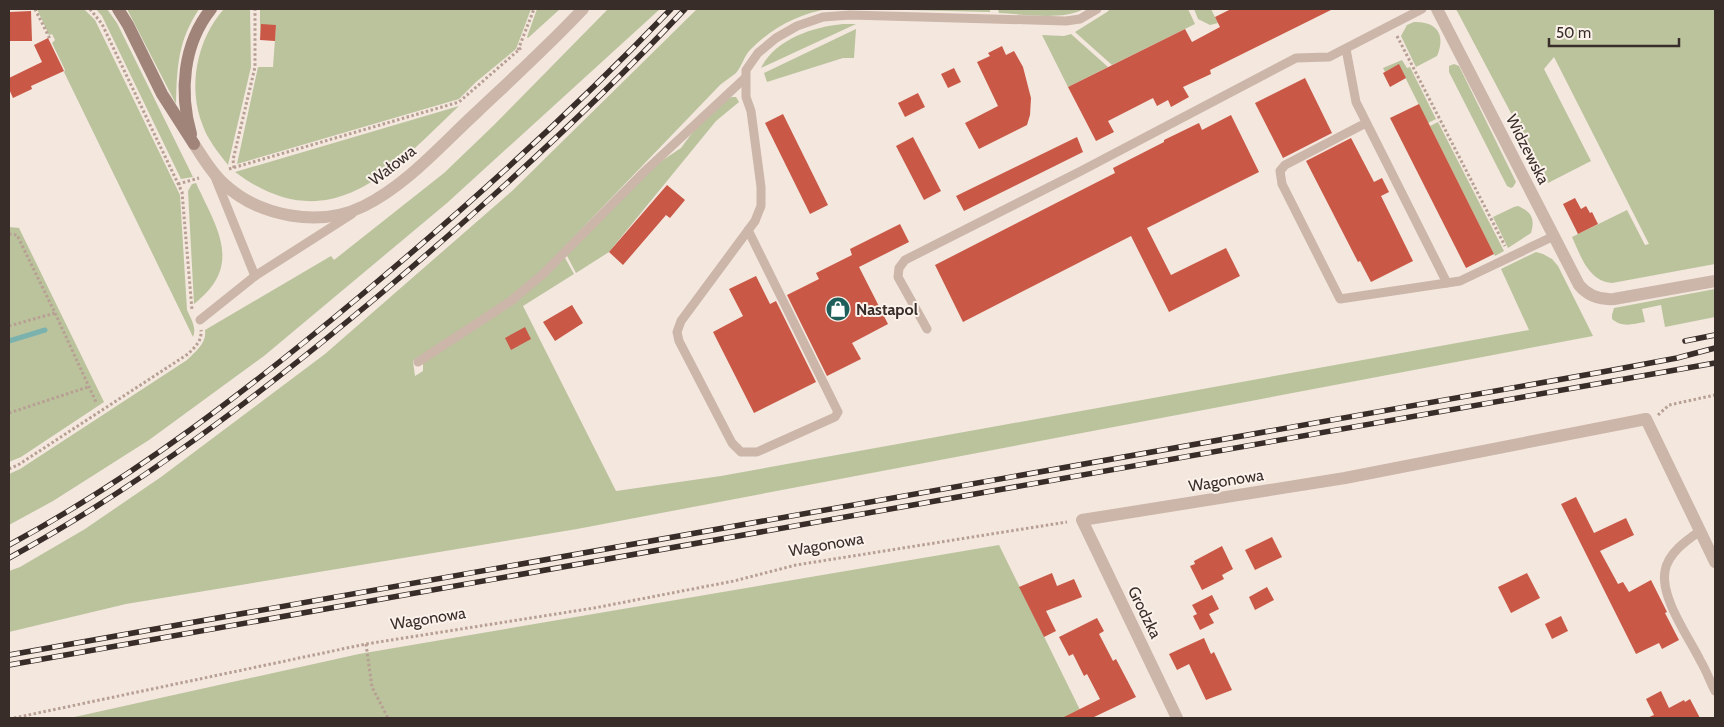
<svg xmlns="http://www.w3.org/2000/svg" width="1724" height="727" font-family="Cabin,sans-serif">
	<rect width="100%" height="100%" fill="#f3e7de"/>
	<g fill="#bbc39d">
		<path d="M37,9H84L95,20L180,195L187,310C191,319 197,328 193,337L64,72L65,70L52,43L55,40L52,34L49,35Z"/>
		<path d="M96,9H107L117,23L193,177L181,179L102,16Z"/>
		<path d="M127,9H199C178,41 177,66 176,104Z"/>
		<path d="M224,9H250L251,67L228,165C218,152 208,140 203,126C187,87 197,39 224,9Z"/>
		<path d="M260,9H531L516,49L476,82L459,99L237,164L258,67H273L276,25H261L260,40Z"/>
		<path d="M537,9H560L528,38L527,37Z"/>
		<path d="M608,9H660L447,203L264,356L149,440L53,501L9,525V474L20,469L187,360C196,351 207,343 205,330L331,256L334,260L444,173L494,125Z"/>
		<path d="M697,9H829C800,13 771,28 750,50C744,56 742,66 736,73C731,77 725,81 720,85L545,267L506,301L413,361L415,376L423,371V361L511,304L564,256L574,274L523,306L616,491L721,476L1529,330L1501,269L1536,252L1543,254L1552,259L1558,266L1593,336L577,529L126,604L9,632V571L20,567L85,529L161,477L325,354L512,191Z"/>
		<path d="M869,9H990V12Z"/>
		<path d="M998,9H1084C1062,21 1024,14 999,13Z"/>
		<path d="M1110,9H1188L1195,24L1112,65L1075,32L1107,12Z"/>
		<path d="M1194,9H1211L1218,23L1210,25L1198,19Z"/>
		<path d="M1456,9H1715V264L1612,283C1588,281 1581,256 1572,237L1627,210L1645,245L1649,244L1554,57L1544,69L1591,161L1548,183Z"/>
		<path d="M1414,22C1437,21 1446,35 1437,56L1416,67L1401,36L1407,25Z"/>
		<path d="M843,24H856L761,68C775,39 813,27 843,24Z"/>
		<path d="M856,29L854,58H843L767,82L764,73Z"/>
		<path d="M1071,34L1108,67L1068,87L1042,35L1064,36Z"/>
		<path d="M1402,60L1407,68L1410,67L1436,119L1428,123L1399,65L1385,72L1383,68Z"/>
		<path d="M1454,64L1459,66L1461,70L1516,182L1513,187L1511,188L1507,186L1449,72V66Z"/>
		<path d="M732,97H736L739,102L716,121L609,252L576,273L566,254L627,191L663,160L681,148L695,129L727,99Z"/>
		<path d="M459,106C392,170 330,243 235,172Z"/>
		<path d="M1438,122L1504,251L1495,256L1430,126Z"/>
		<path d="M196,183C217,229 244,265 194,304L188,191L192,184Z"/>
		<path d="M1518,206C1532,212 1535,219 1531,233L1508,248L1493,217L1514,207Z"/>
		<path d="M9,227L19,228L104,402L21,457L9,462Z"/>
		<path d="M1715,289V317L1665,327L1661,305L1642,309L1645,322C1632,324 1623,328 1612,319V315L1614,308Z"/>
		<path d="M999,545L1084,718H70L359,654Z"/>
	</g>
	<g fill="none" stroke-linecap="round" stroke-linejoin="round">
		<path stroke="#7cb2ae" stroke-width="5" d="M9,341L45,330"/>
	</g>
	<g fill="#c95846">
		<path d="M1231,9H1333L1210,70L1211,74L1183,87L1189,97L1171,107L1168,100L1157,106L1153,98L1108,121L1114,132L1096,141L1068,87L1185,29L1192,42L1220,27L1215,17Z"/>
		<path d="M31,11L32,41H9V12Z"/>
		<path d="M261,24L276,25L275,41L260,40Z"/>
		<path d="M48,38L64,71L31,86L32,89L13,98L9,89V78L42,62L34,45Z"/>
		<path d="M1002,46L1006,55L1014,51L1023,67L1031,98L1030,115L1027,125L979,149L965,123L998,106L977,62L990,56L988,53Z"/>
		<path d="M1399,64L1406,78L1390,87L1383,73Z"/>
		<path d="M954,68L961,82L948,88L941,74Z"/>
		<path d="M1305,78L1332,133L1283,158L1255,103Z"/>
		<path d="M918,93L925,107L905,117L898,103Z"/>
		<path d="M1419,104L1494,254L1466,268L1390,118Z"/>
		<path d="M783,114L828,205L810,214L765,123Z"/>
		<path d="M1231,115L1259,172L1147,228L1171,275L1226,248L1240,276L1169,312L1131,236L963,322L935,265L1115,173L1113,168L1164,142V140L1199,123L1202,130Z"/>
		<path d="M913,137L941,191L924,200L896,146Z"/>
		<path d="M1077,137L1083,152L964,211L956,196Z"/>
		<path d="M1351,138L1374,182L1382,178L1389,192L1381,196L1413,261L1371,282L1360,261L1358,262L1306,161Z"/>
		<path d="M667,185L685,200L670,218L666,215L623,265L609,252Z"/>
		<path d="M1575,198L1581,209L1586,206L1590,213L1592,212L1598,224L1578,234L1563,204Z"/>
		<path d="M900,224L909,242L859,267L888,324L852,343L861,359L827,376L787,295L819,279L816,273L852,255L850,249Z"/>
		<path d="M756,276L770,304L776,301L816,382L754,413L713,332L743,316L729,289Z"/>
		<path d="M572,305L583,323L555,341L543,322Z"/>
		<path d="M525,327L531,339L511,350L505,338Z"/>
		<path d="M1576,497L1594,533L1626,518L1634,535L1600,551L1618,584L1623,582L1629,592L1651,580L1667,612L1665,613L1679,640L1662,649L1659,643L1636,654L1561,504Z"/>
		<path d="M1272,537L1282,557L1255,570L1245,550Z"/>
		<path d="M1222,546L1233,569L1222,575L1224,579L1202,590L1190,566L1195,564L1194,561Z"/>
		<path d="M1052,573L1057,586L1074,579L1082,597L1046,611L1056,631L1044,637L1019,587Z"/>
		<path d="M1527,573L1540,598L1511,613L1498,587Z"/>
		<path d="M1267,587L1274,600L1255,610L1249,597Z"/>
		<path d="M1212,595L1219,609L1209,614L1214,623L1200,630L1193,616L1197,614L1192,605Z"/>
		<path d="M1561,616L1568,631L1552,639L1545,624Z"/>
		<path d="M1097,618L1104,631L1099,634L1113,661L1116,659L1136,697L1092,718H1062L1100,699L1087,674L1084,676L1073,654L1069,656L1059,637Z"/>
		<path d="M1204,638L1211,654L1214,652L1232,690L1206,700L1189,664L1177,670L1169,654Z"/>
		<path d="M1661,691L1669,708L1684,700L1685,702L1690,699L1700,718H1647L1654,715L1646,699Z"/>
	</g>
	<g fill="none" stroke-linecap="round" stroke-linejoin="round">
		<g stroke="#b89f93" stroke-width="3" stroke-dasharray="2.5 2.5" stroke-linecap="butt">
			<path d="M35,9L50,39"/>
			<path d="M90,9L102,24L182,192L192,310"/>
			<path d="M1397,36L1505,246"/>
			<path d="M518,50L534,9"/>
			<path d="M234,168L233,160L255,67V9"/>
			<path d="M229,169L459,102L521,48"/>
			<path d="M178,184L199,178"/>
			<path d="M9,234L17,235L55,313L96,402"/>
			<path d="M9,326L55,313"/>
			<path d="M9,413L88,387"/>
			<path d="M1658,415L1669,405L1715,395"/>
			<path d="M9,469L18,465L188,354C195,347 202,341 201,330"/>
			<path d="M366,644L372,687L388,718"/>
			<path d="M14,718L366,644L594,608L734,581L796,565L1067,522"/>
		</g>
		<g stroke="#ccb5a9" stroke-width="9">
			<path d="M1346,49L1356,102L1447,283"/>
			<path d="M1366,123L1285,165L1280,171L1282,184L1340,299L1460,281L1554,236"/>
			<path d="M215,177L255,276"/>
			<path d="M748,230L838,412L835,417L757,452H741L732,443L679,341L677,332L681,321L755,221L761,206V187L751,111L746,97V70L758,53L776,38L797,26L823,17L850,15L1066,21L1080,19L1097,9"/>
			<path d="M200,320L255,276L352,214"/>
			<path d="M927,329L898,277L899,268L905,260L1081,171L1296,58L1329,57L1422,9"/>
			<path d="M418,362L511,301L543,274L645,171L745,78"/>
			<path d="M1700,531C1687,540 1668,553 1665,571C1660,597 1688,636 1700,660C1706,670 1710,681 1715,691"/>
		</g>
		<g stroke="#ccb5a9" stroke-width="12">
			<path d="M1437,9L1579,285C1588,296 1599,300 1614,299L1715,281"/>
			<path d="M1177,718L1082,520L1345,478L1646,419L1715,562"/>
		</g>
		<path stroke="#ccb5a9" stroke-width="12" d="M194,144C203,158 211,172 223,183C259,217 320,228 364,206C408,184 442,144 477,112C513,78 549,45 583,9"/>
		<g stroke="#a0847a" stroke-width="12">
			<path d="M118,9L128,25L162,94L194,144"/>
			<path d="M191,134C179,92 183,44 211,9"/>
		</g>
		<defs>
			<g id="rail">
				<path d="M1685,341L1715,335"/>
				<path d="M9,545C135,477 249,389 359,297C467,207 573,111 671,9"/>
				<path d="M9,558C144,484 266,390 384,291C489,202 591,109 685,9"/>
				<path d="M9,655L1602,372L1677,358L1715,348"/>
				<path d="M9,665L1715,363"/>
			</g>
		</defs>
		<use href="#rail" stroke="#392d29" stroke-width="5.5"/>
		<use href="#rail" stroke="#fbf2eb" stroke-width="4" stroke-dasharray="11" stroke-linecap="butt"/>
	</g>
	<defs>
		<symbol id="shop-disc" viewBox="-11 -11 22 22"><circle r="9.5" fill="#1d5d5a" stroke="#fbf2eb"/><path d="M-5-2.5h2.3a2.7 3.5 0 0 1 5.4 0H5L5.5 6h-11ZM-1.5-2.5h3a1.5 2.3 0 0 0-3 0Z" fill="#fff"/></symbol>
	</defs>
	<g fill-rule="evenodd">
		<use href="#shop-disc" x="824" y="295" width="28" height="28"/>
	</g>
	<g text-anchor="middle" stroke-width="4" stroke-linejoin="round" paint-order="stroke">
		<g font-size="16" fill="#392d29" stroke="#fbf2eb">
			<text transform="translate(1528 149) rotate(63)" y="6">Widzewska</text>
			<text transform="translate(392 165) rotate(-38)" y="6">Wałowa</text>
			<text transform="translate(1226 480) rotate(-9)" y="6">Wagonowa</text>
			<text transform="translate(826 544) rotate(-10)" y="6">Wagonowa</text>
			<text transform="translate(1145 612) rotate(64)" y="6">Grodzka</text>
			<text transform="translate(428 618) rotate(-9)" y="6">Wagonowa</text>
		</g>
		<g font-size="16" font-weight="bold" fill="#392d29" stroke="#fbf2eb" text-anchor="start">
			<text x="856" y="315">Nastapol</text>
		</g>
	</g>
	<rect width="1724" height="727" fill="none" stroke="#392d29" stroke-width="20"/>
	<path d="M1549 38v8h130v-8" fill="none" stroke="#392d29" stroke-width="2.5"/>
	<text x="1556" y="38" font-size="15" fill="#392d29" stroke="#fbf2eb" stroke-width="4" paint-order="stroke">50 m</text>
</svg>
